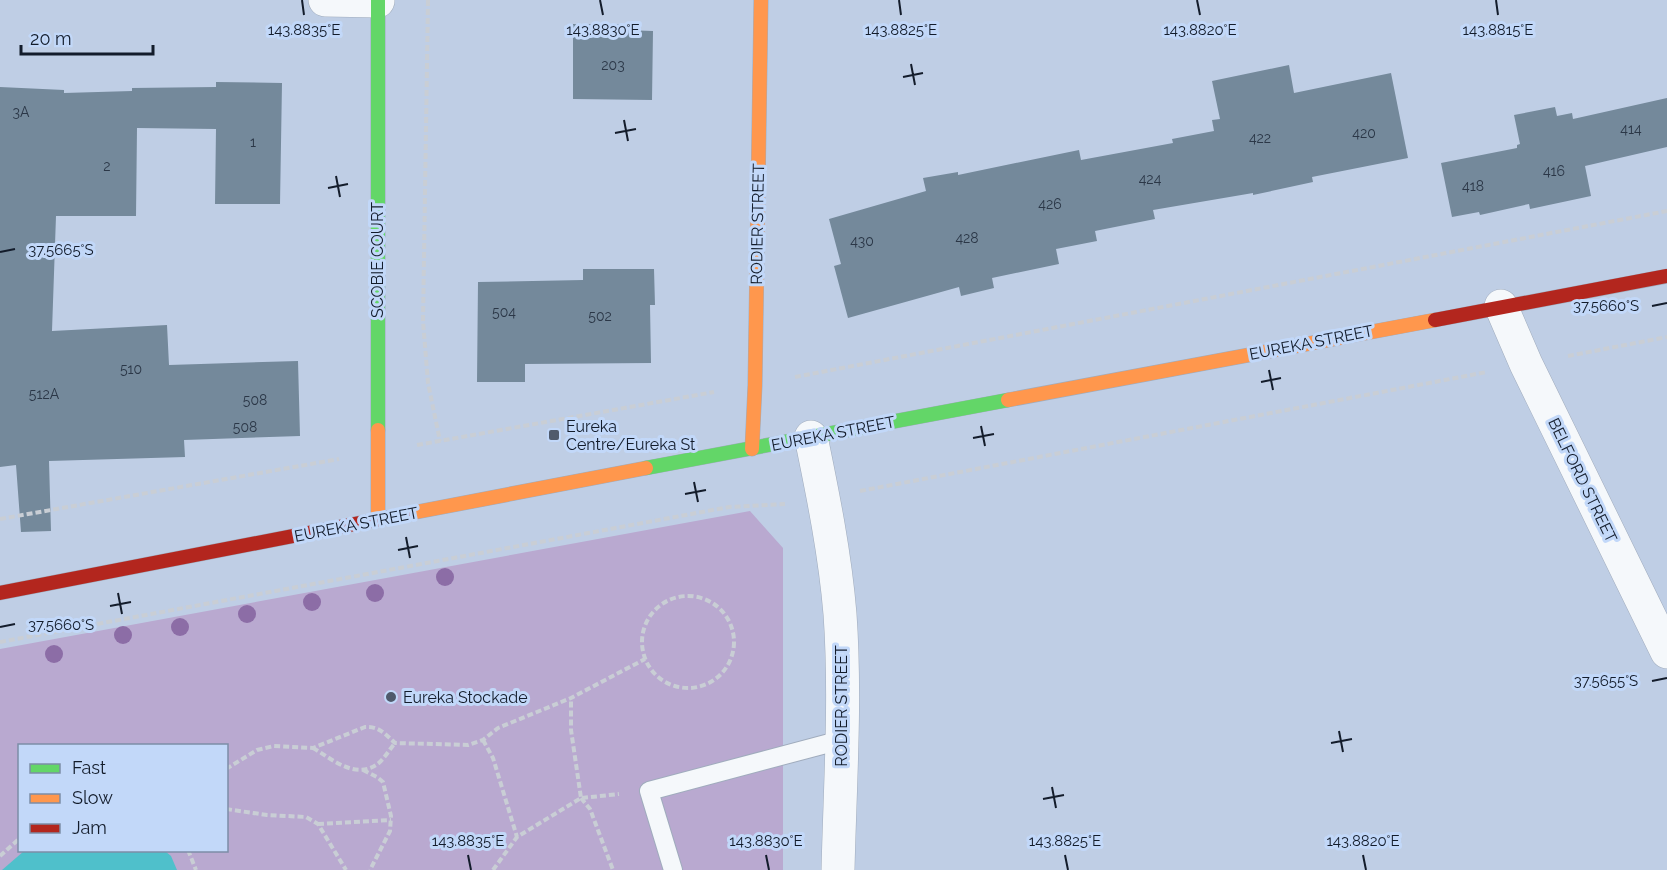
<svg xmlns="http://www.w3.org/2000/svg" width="1667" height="870" font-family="Raleway,sans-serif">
	<rect width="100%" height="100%" fill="#bfcee5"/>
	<path fill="#b9a9d0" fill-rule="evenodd" d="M750,511L783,548V870H0V649ZM20,746H226V850H20Z"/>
	<path fill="#4fc0cb" d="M24,851H165L171,856L177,870H2Z"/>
	<g fill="#74899b">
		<path d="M573,24H624L623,30L653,31L652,100L573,99Z"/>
		<path d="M1289,65L1294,93L1391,73L1408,158L1312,177L1313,182L1253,195V193L1153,210L1155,219L1095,231L1097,241L1056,249L1059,264L992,278L994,288L961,296L959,287L848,318L834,266L841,264L829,219L926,191L923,178L958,172V175L1079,150L1081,160L1173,143L1172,139L1214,131L1212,120L1220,119L1212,81Z"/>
		<path d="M216,82L282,83L280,204H215L216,129L137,128L136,216H56L52,331L167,325L169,365L298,361L300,436L184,440L185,457L49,461L51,531L21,532L16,465L0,467V87L64,90V93L132,91V88L216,87Z"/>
		<path d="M1667,98V147L1585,166L1591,196L1530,209L1529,204L1480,215L1479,212L1452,217L1441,163L1517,148V145L1520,144L1514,115L1555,107L1557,116L1572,113L1573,119Z"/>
		<path d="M583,269H654L655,305H650L651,363L525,364V382H477L478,282L583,280Z"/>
	</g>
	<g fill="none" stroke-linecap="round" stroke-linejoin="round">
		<defs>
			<path id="lane" d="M673,870L649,791L841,740"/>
			<g id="street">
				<path d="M325,0L378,1"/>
				<path d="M1501,306L1526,364L1667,652"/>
				<path d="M811,437C823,495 835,554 840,614C846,699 840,785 838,870"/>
			</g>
			<g id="fast">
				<path d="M378,0V430"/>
				<path d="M646,468L1008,400"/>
			</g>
			<g id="slow">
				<path d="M1008,400L1435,320"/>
				<path d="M378,430V519"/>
				<path d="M752,449L755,385L761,0"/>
				<path d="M406,514L646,468"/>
			</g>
			<g id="jam">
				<path d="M1435,320L1667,276"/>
				<path d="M0,593L406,514"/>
			</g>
		</defs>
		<use href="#lane" stroke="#a0acbd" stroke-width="20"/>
		<use href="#street" stroke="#a0acbd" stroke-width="34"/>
		<use href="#fast" stroke="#a0acbd" stroke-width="15"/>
		<use href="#slow" stroke="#a0acbd" stroke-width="15"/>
		<use href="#jam" stroke="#a0acbd" stroke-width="15"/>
		<g stroke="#c9ced5" stroke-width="4" stroke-dasharray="6 3" stroke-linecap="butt">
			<path d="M428,0L423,321L428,383L440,441"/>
			<path d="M1568,356L1667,337"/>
			<path d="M795,377L1667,211"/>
			<path d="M417,445L714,392"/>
			<path d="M860,491L1487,372"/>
			<path d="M0,519L339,459"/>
			<circle cx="688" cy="642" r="46"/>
			<path d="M0,642L729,507L785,504"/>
			<path d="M483,740L493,758L517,837"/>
			<path d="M313,748C332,759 354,779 376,765C383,761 389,750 395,743"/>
			<path d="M226,769L257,750L274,746L313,748L365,727C379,726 385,734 395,743L468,745L483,740L498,728L571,698L645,659"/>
			<path d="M363,770L377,777L383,782L391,816L390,831L370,870"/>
			<path d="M581,798L590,809L613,870"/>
			<path d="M582,798L619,794"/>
			<path d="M226,809L267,815L306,817L318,824L346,870"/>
			<path d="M318,824L391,820"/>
			<path d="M188,850L196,870"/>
			<path d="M0,856L20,838"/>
			<path d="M493,870L517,837L581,798L571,730V698"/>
		</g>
		<use href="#lane" stroke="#f5f8fb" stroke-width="18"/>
		<use href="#street" stroke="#f5f8fb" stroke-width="33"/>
		<use href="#fast" stroke="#63d668" stroke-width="14"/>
		<use href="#slow" stroke="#ff974d" stroke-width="14"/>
		<use href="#jam" stroke="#b3261e" stroke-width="14"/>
	</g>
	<g fill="#8c6da6">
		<circle cx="445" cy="577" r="9"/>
		<circle cx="375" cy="593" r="9"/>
		<circle cx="312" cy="602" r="9"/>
		<circle cx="247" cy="614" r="9"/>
		<circle cx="180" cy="627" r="9"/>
		<circle cx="123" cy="635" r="9"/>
		<circle cx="54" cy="654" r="9"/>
	</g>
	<path fill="none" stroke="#131c2b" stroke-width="2" d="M302,0L304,15M600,0L603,15M899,0L901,15M1197,0L1200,15M1496,0L1498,15M911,64L915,85M903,77L923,73M624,120L628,141M615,133L636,129M336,176L340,197M328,188L348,184M0,252L15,249M1652,306L1667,303M1269,370L1273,390M1261,382L1281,378M981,426L985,446M973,438L994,434M694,482L698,502M685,494L706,490M406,537L410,558M398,550L418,546M118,593L122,614M110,606L131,602M0,627L15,624M1652,681L1667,678M1339,731L1343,752M1331,743L1352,739M1052,787L1056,808M1043,799L1064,795M468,855L471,870M766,855L769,870M1065,855L1068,870M1363,855L1366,870"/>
	<g fill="#4f5a6c" stroke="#c2d8f9" stroke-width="2">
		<rect x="548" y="429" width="12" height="12" rx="3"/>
		<circle cx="391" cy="697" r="6"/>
	</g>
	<g text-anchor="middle" stroke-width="6" stroke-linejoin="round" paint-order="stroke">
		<g font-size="14" fill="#2b3747">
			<text x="613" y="70">203</text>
			<text x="21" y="117">3A</text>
			<text x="1631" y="134">414</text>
			<text x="1364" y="138">420</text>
			<text x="1260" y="143">422</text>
			<text x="253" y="147">1</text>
			<text x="107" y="171">2</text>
			<text x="1554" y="176">416</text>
			<text x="1150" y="184">424</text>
			<text x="1473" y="191">418</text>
			<text x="1050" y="209">426</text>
			<text x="967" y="243">428</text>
			<text x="862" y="246">430</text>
			<text x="504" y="317">504</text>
			<text x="600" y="321">502</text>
			<text x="131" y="374">510</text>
			<text x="44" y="399">512A</text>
			<text x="255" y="405">508</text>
			<text x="245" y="432">508</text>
		</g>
		<g font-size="16" fill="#131c2b" stroke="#c2d8f9">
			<text transform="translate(757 224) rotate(-89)" y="6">RODIER STREET</text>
			<text transform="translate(377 260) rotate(-90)" y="6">SCOBIE COURT</text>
			<text transform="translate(1311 342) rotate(-11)" y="6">EUREKA STREET</text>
			<text transform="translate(833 433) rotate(-11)" y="6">EUREKA STREET</text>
			<text transform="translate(1583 480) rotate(64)" y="6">BELFORD STREET</text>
			<text transform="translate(356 524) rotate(-11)" y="6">EUREKA STREET</text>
			<text transform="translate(841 706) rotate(-90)" y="6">RODIER STREET</text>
		</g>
		<g font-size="16" fill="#131c2b" stroke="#c2d8f9" text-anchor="start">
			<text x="566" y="432">Eureka<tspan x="566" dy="18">Centre/Eureka St</tspan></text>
			<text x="403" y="703">Eureka Stockade</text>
		</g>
	</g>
	<g font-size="15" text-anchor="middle" fill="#131c2b" stroke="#c2d8f9" stroke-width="6" stroke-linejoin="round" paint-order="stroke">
		<text x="304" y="35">143.8835°E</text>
		<text x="603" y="35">143.8830°E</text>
		<text x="901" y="35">143.8825°E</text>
		<text x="1200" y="35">143.8820°E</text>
		<text x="1498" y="35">143.8815°E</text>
		<text x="61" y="255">37.5665°S</text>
		<text x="1606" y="311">37.5660°S</text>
		<text x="61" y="630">37.5660°S</text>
		<text x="1606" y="686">37.5655°S</text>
		<text x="468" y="846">143.8835°E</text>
		<text x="766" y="846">143.8830°E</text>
		<text x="1065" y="846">143.8825°E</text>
		<text x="1363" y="846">143.8820°E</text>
	</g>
	<rect x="18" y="744" width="210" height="108" fill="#c2d8f9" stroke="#7c8da7" stroke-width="1.5"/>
	<rect x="30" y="764" width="30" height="9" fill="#63d668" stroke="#7c8da7" stroke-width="1.5"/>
	<text x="72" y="774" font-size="18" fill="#131c2b">Fast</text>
	<rect x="30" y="794" width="30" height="9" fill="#ff974d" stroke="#7c8da7" stroke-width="1.5"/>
	<text x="72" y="804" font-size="18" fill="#131c2b">Slow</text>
	<rect x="30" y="824" width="30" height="9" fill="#b3261e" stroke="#7c8da7" stroke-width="1.5"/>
	<text x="72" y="834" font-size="18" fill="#131c2b">Jam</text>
	<path d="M21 45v9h132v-9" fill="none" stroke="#131c2b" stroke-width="3"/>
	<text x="30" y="45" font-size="18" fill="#131c2b" stroke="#c2d8f9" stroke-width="4.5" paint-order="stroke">20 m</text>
</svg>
